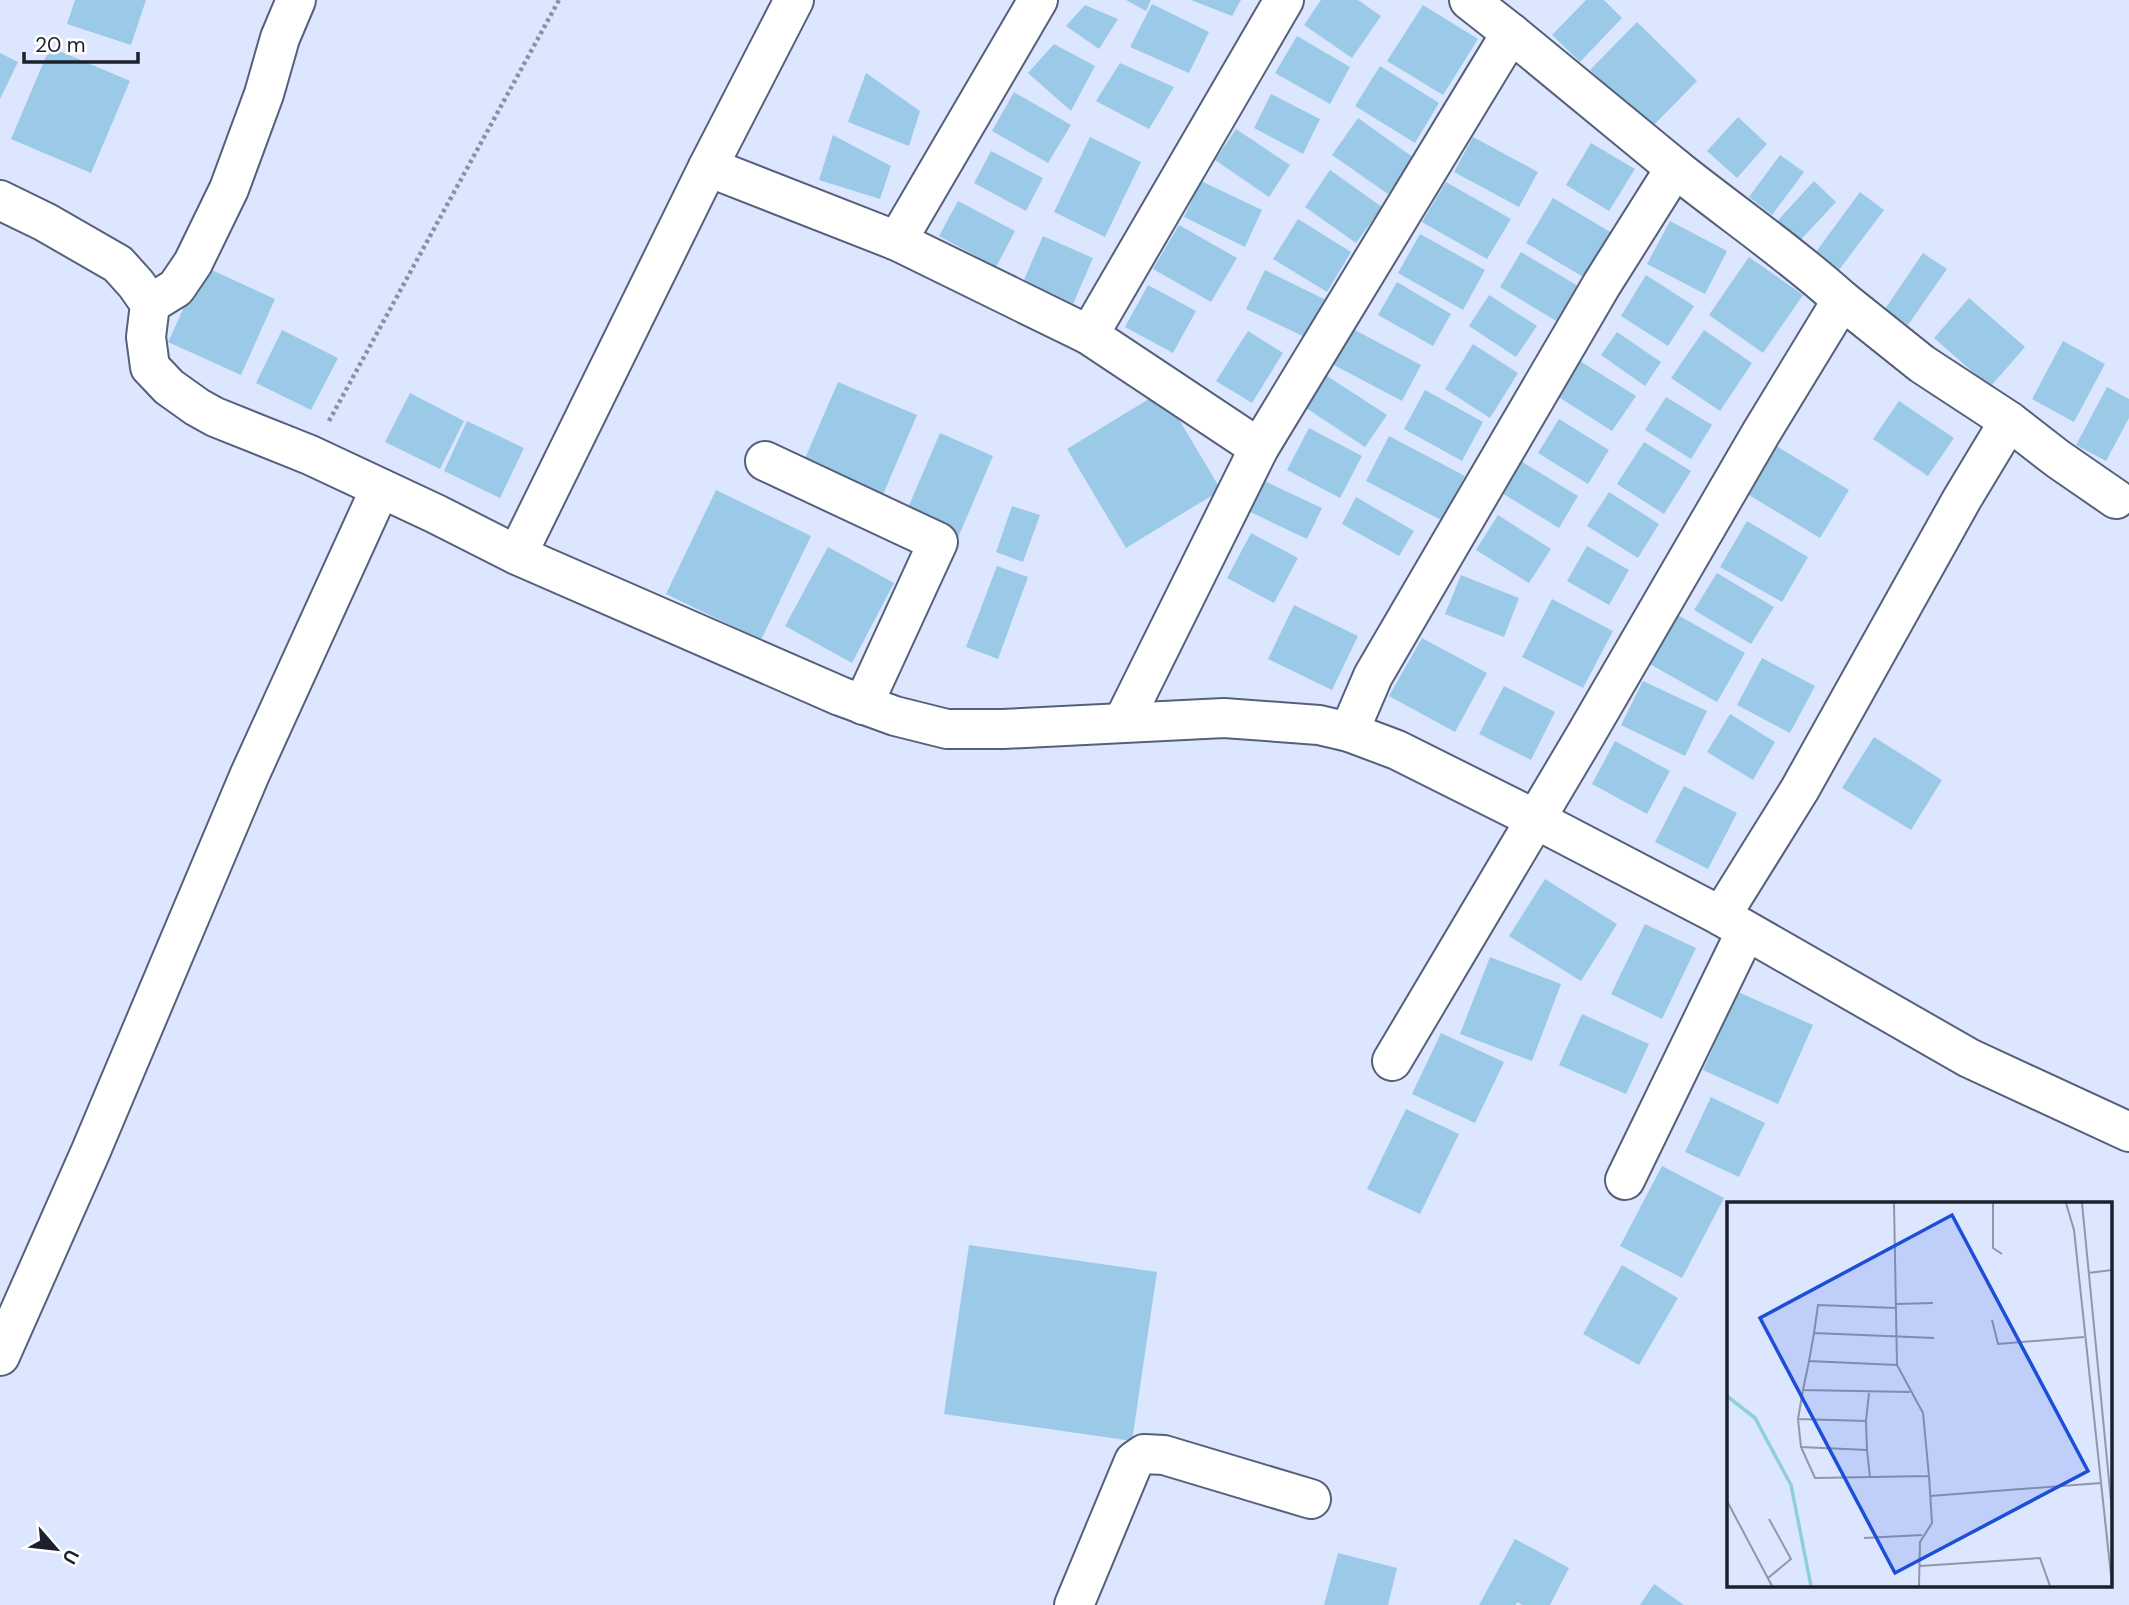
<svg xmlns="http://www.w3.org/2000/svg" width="2129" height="1605" font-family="'DM Sans',sans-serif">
	<rect width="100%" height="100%" fill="#dce6ff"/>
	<g fill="#9bcae8">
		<path d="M75,0H146L131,45L67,24Z"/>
		<path d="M1126,0H1151L1146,11Z"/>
		<path d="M1191,0H1241L1232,16Z"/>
		<path d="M1321,0H1358L1381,16L1352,58L1304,25Z"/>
		<path d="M1586,0H1604L1622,18L1580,62L1552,35Z"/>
		<path d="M1152,4L1209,32L1189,73L1130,47Z"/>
		<path d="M1085,5L1118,19L1099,49L1066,26Z"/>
		<path d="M1423,5L1478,39L1443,95L1387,61Z"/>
		<path d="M1637,22L1697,81L1651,128L1590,70Z"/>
		<path d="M1297,36L1350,67L1330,104L1275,73Z"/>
		<path d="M1054,44L1095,66L1071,111L1028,73Z"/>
		<path d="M50,47L130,81L91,173L11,139Z"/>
		<path d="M0,53L18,62L0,99Z"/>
		<path d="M1120,63L1174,87L1149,129L1096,101Z"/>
		<path d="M1380,66L1439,103L1415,143L1355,106Z"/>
		<path d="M866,73L920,111L909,146L848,122Z"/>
		<path d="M1014,92L1071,125L1048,163L992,131Z"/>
		<path d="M1271,94L1320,119L1303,154L1254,128Z"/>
		<path d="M1738,117L1767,144L1737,178L1707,151Z"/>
		<path d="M1358,118L1414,158L1388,194L1332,155Z"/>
		<path d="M1236,129L1290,165L1269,197L1215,160Z"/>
		<path d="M833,135L891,166L880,199L819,180Z"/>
		<path d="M1090,137L1141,162L1105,237L1054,212Z"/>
		<path d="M1473,137L1538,172L1519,207L1454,172Z"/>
		<path d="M1591,143L1635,169L1609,211L1566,185Z"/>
		<path d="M991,151L1043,178L1026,211L974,183Z"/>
		<path d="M1780,155L1804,172L1772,215L1749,197Z"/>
		<path d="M1330,170L1382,207L1356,243L1305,207Z"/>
		<path d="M1201,181L1262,210L1245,247L1184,217Z"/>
		<path d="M1814,181L1836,202L1793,248L1771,228Z"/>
		<path d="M1446,182L1511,219L1487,259L1422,222Z"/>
		<path d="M1860,192L1884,210L1836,274L1813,256Z"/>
		<path d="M1553,198L1612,233L1585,278L1526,243Z"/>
		<path d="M958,201L1015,231L996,267L939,236Z"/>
		<path d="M1298,219L1351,252L1327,292L1273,259Z"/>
		<path d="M1670,221L1727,251L1705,294L1647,264Z"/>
		<path d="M1179,225L1237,258L1211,302L1153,269Z"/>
		<path d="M1420,234L1485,270L1463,310L1398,273Z"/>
		<path d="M1043,236L1093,258L1073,304L1023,282Z"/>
		<path d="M1521,252L1578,286L1556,321L1500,287Z"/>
		<path d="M1923,253L1947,269L1908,325L1885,309Z"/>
		<path d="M1749,257L1803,295L1763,353L1709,315Z"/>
		<path d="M203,266L275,299L241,375L168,342Z"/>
		<path d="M1265,270L1326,300L1307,338L1246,309Z"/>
		<path d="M1646,275L1694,306L1668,346L1621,316Z"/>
		<path d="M1397,282L1451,314L1433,346L1378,315Z"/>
		<path d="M1148,285L1196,311L1173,353L1125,327Z"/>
		<path d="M1489,295L1537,326L1516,357L1469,326Z"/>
		<path d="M1969,298L2025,347L1990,387L1934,338Z"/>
		<path d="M1351,328L1421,365L1402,401L1332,364Z"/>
		<path d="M282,330L338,358L311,410L256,383Z"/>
		<path d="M1704,330L1752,363L1720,411L1671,378Z"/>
		<path d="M1248,331L1283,353L1252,403L1216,381Z"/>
		<path d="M1617,332L1661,362L1645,386L1601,355Z"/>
		<path d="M2063,341L2105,364L2074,422L2032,399Z"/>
		<path d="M1473,344L1518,373L1490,418L1445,389Z"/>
		<path d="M1580,361L1636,396L1612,431L1557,396Z"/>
		<path d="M1324,374L1387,415L1365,447L1303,406Z"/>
		<path d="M838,382L917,415L882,497L803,463Z"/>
		<path d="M2107,387L2129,399V418L2106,461L2076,445Z"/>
		<path d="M1425,390L1483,422L1462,461L1404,429Z"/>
		<path d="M1162,391L1221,490L1126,548L1067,449Z"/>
		<path d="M410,393L464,421L440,469L385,442Z"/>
		<path d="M1666,397L1712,425L1691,459L1645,430Z"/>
		<path d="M1899,401L1954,438L1928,476L1873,439Z"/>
		<path d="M1559,419L1609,450L1588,484L1538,453Z"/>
		<path d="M467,421L524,448L500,498L444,471Z"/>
		<path d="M1309,428L1362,456L1340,498L1287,470Z"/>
		<path d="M940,433L993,456L954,547L901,524Z"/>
		<path d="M1389,436L1465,476L1441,520L1366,481Z"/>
		<path d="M1644,442L1691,471L1664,514L1617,484Z"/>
		<path d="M1773,444L1849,490L1820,538L1744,492Z"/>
		<path d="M1516,458L1578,496L1559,528L1497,490Z"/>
		<path d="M1260,479L1322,508L1307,539L1246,510Z"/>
		<path d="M716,490L811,536L761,640L666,594Z"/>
		<path d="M1609,492L1659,524L1638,558L1587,526Z"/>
		<path d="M1356,497L1414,531L1399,556L1342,524Z"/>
		<path d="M1012,506L1040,515L1023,562L996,552Z"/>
		<path d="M1498,515L1551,549L1529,583L1476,550Z"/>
		<path d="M1747,521L1808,557L1782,602L1720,567Z"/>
		<path d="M1251,533L1298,558L1274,603L1227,578Z"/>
		<path d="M1587,546L1629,570L1609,605L1567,581Z"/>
		<path d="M828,547L894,583L852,663L785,626Z"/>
		<path d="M997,566L1028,577L998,659L966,647Z"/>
		<path d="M1717,573L1774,607L1751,644L1694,610Z"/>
		<path d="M1461,575L1519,598L1504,637L1445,614Z"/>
		<path d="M1552,599L1613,631L1583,688L1522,657Z"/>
		<path d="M1294,605L1358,636L1332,690L1268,659Z"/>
		<path d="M1676,614L1745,653L1717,702L1648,663Z"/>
		<path d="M1422,638L1487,673L1455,732L1389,696Z"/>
		<path d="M1762,658L1815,686L1790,733L1737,705Z"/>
		<path d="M1643,681L1707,711L1685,756L1621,725Z"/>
		<path d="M1504,686L1555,712L1531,760L1479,734Z"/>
		<path d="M1730,714L1775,742L1753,780L1707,752Z"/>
		<path d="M1874,737L1942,780L1911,830L1842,788Z"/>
		<path d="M1615,741L1670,771L1647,814L1592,784Z"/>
		<path d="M1684,786L1737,813L1708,869L1655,842Z"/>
		<path d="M1545,879L1617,924L1581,981L1509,936Z"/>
		<path d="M1645,924L1696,948L1662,1019L1611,994Z"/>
		<path d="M1490,957L1561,984L1532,1061L1460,1034Z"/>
		<path d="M1738,992L1813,1025L1778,1104L1703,1070Z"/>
		<path d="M1582,1014L1649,1044L1626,1094L1559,1065Z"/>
		<path d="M1441,1033L1504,1062L1475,1123L1412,1094Z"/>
		<path d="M1711,1097L1765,1123L1739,1177L1685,1152Z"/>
		<path d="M1406,1109L1459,1134L1420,1214L1367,1189Z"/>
		<path d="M1662,1166L1724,1198L1682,1278L1620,1246Z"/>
		<path d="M969,1245L1157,1272L1132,1441L944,1414Z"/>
		<path d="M1622,1265L1678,1298L1639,1365L1583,1334Z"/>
		<path d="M1515,1539L1569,1568L1550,1605H1522L1517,1602L1516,1605H1479Z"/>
		<path d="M1338,1553L1397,1568L1388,1605H1324Z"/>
		<path d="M1654,1584L1684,1605H1640Z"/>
	</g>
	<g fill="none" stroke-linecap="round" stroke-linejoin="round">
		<defs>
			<g id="minor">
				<path d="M1038,0L897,241L1089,335"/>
				<path d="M1469,0L1511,33"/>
				<path d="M708,167L897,241"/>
				<path d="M0,200L45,222L118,264L136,284L150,304L146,337L150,367L169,387L197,407L215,417L310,455L436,514L517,555L840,696L895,716L947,729H1003L1224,718L1319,725L1349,732L1397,750L1535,819L1721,916L1969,1058L2129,1132"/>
				<path d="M150,304L176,288L193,263L229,189L264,94L280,38L296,0"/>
				<path d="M2009,421L2058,459L2116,499"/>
				<path d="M1259,448L1089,335L1284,0"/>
				<path d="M765,461L938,542L863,705"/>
				<path d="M517,555L708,167L794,0"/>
				<path d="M1123,722L1259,448L1511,33L1675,168"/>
				<path d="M1349,732L1373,676L1602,284L1675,168C1730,212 1790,253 1842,300"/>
				<path d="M1392,1061L1585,736L1761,433L1842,300L1922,364L2009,421L1962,499L1800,789L1721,916"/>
				<path d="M1625,1180L1746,931"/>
				<path d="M0,1356L90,1153L250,774L380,489"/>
				<path d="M1074,1605L1134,1461L1144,1454L1164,1455L1311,1499"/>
			</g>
		</defs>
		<use href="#minor" stroke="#55607a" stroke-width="42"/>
		<path stroke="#8890a3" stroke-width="4.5" stroke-dasharray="3.5 3.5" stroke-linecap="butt" d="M329,421L559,0"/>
		<use href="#minor" stroke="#fff" stroke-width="38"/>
	</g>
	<g transform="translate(1727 1202)">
		<rect width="385" height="385" fill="#dce6ff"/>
		<path fill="none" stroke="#8fcfd6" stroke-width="3.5" d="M0,194L28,216L64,283L84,384"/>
		<path fill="none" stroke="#8f97aa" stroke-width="2" d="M167,1L170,163L196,211L202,274L205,321L193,340L192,384M266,1V46L275,52M339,1L347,28L385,383M355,1L385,309M361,71L385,68M169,102L206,101M169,106L91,103L87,131L207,136M265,118L271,142L357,135M87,131L82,159L170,163M82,159L76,188L183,190M76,188L71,217L139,219L142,191M71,217L74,245L140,248L139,219M74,245L88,276L202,274M140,248L143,275M203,294L374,281M0,299L45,384M137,336L195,333M193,364L313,356L323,384M41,376L64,357L42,317"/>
		<path fill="#1d4ed8" fill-opacity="0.15" stroke="#1d4ed8" stroke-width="3.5" d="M225,13L361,269L168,371L33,116Z"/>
		<rect width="385" height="385" fill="none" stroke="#1b202b" stroke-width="3.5"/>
	</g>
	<g transform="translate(56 1549) rotate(118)" stroke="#ffffff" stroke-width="5" paint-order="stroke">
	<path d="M0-5L12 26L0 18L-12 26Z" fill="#1b202b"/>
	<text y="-10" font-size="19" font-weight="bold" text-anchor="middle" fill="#1b202b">U</text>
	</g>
	<path d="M24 52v10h114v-10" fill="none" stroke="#1b202b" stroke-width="3.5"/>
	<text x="35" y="52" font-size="21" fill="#1b202b" stroke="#ffffff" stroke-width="5" paint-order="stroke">20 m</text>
</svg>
